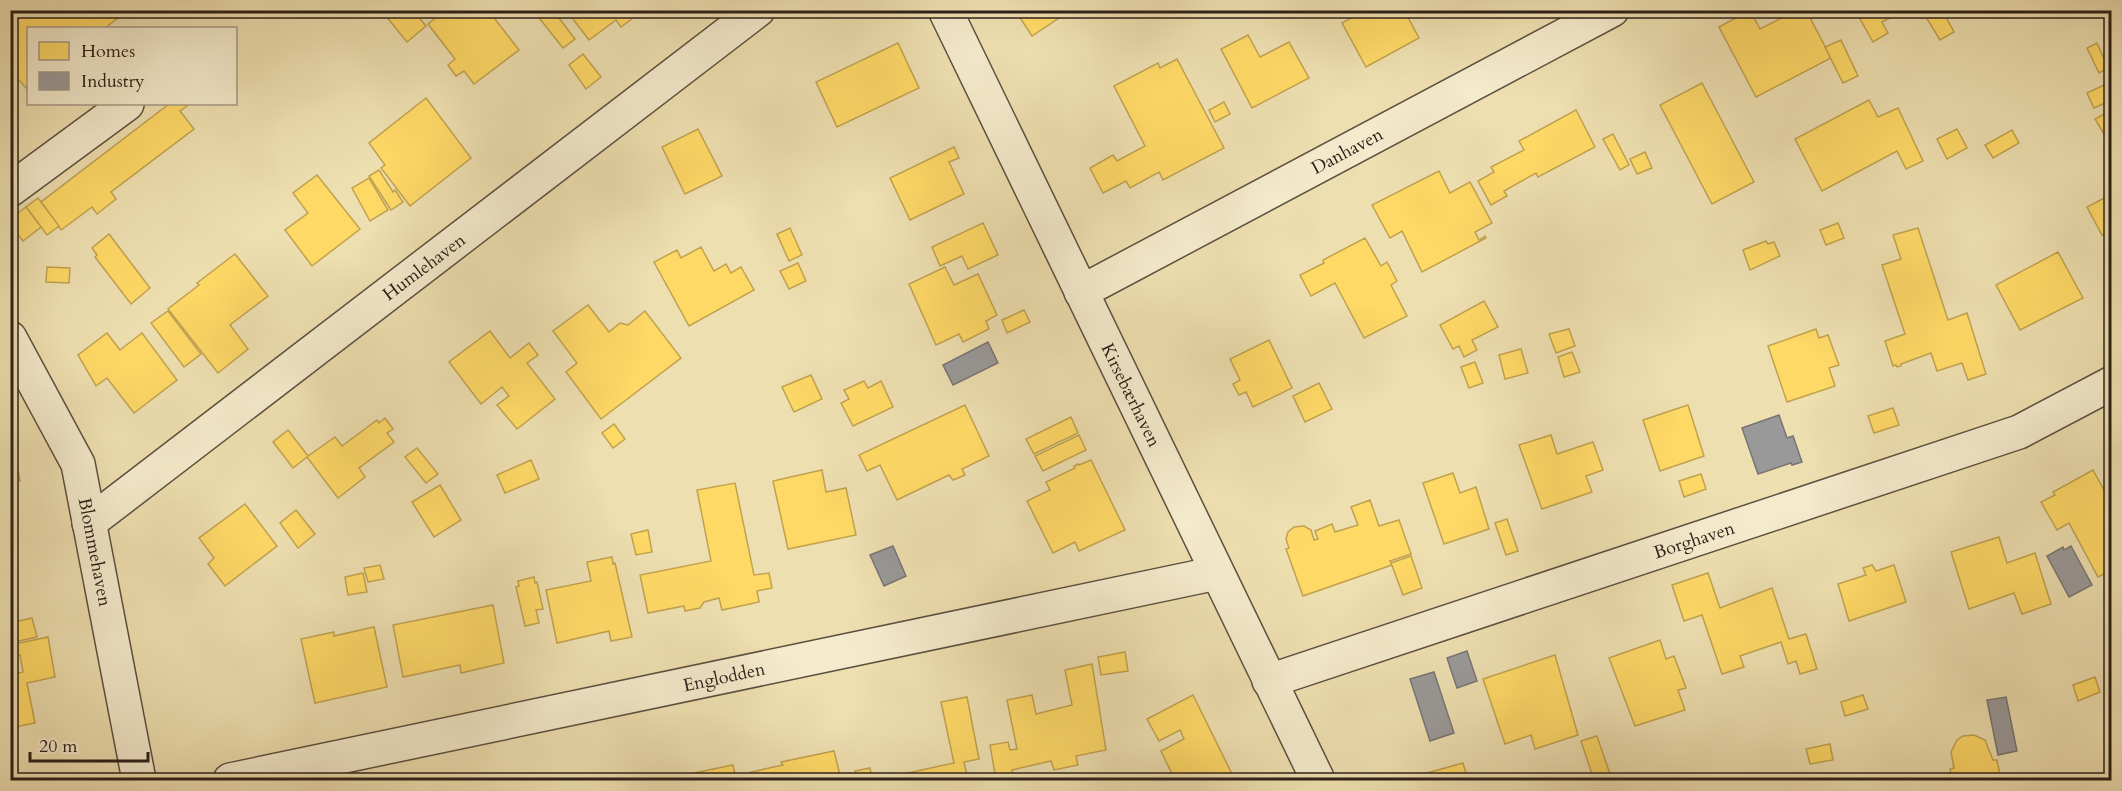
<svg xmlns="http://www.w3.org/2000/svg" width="2122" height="791" font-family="Cardo,serif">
	<rect width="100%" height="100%" fill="#eedfb0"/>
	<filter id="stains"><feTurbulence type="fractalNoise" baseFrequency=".00333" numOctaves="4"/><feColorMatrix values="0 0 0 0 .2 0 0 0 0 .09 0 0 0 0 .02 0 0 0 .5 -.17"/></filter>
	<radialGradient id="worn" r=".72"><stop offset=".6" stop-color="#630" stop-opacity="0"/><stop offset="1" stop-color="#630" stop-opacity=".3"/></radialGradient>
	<g fill="#ffd966" stroke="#c0a24f" stroke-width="1.5">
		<path d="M30,10H128L105,28H28V88L27,89L19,80L10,86V25L16,21V18L17,20Z"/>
		<path d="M381,10H413L426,26L407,42Z"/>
		<path d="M445,10H488L519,50L474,84L464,71L456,76L448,65L455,59L428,24Z"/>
		<path d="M541,10H553L575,39L563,48L536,14Z"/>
		<path d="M566,10H629L634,17L621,27L616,20L589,40Z"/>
		<path d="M1015,10H1071L1032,36Z"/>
		<path d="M1365,10H1404L1419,38L1366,67L1342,23Z"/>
		<path d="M1750,10L1760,29L1797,10H1806L1831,58L1756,97L1719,27Z"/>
		<path d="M1870,10H1904L1882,22L1888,33L1873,42L1859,17Z"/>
		<path d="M1939,10H1942L1954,32L1940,40L1926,17Z"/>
		<path d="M1961,10H1980L1965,18Z"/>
		<path d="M1248,35L1260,57L1289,42L1309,78L1252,108L1221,49Z"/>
		<path d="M1841,40L1858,76L1843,83L1825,47Z"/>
		<path d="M898,43L919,88L837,127L816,82Z"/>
		<path d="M2097,43L2108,68L2099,73L2087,48Z"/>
		<path d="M583,54L601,77L586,89L569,65Z"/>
		<path d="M1177,59L1224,148L1163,180L1159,172L1130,188L1126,181L1103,193L1090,168L1113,155L1117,161L1145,146L1114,86L1158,63L1160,68Z"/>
		<path d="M1702,83L1754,182L1712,204L1660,105Z"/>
		<path d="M2106,84L2112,100L2094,108L2087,93Z"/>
		<path d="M426,98L471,158L410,206L381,168L385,165L369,143Z"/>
		<path d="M1869,100L1878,117L1898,108L1923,161L1906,169L1897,151L1822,191L1795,139Z"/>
		<path d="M1224,102L1230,114L1215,122L1209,110Z"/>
		<path d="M169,104H185L187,106L180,111L194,129L111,192L116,199L97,214L92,207L61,230L41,202Z"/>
		<path d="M1576,110L1595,147L1538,177L1536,173L1504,191L1507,196L1491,205L1478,181L1494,172L1491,167L1524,150L1519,141Z"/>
		<path d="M2112,110V130L2104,134L2095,119Z"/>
		<path d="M698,129L722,176L685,194L662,147Z"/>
		<path d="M1957,129L1967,148L1947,159L1937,139Z"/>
		<path d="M2012,130L2019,143L1993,158L1985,145Z"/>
		<path d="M1613,134L1629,165L1620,170L1603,139Z"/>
		<path d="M954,147L959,158L949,162L964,194L910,220L890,178Z"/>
		<path d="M1645,152L1652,168L1637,174L1630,159Z"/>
		<path d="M379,170L393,192L395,190L403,202L391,210L369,176Z"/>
		<path d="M1439,171L1450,193L1470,182L1492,223L1475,232L1479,240L1485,236L1486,238L1422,272L1402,231L1390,238L1372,205Z"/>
		<path d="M317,175L360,229L312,266L285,230L308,213L293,193Z"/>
		<path d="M369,178L388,210L370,221L352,188Z"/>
		<path d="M2112,194V246L2105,234L2102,235L2087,207Z"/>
		<path d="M38,198L59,226L47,235L26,207Z"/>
		<path d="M26,207L41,227L23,241L10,225V219Z"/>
		<path d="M983,223L998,255L968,269L962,256L940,266L932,247Z"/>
		<path d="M1838,223L1844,238L1826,245L1820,230Z"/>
		<path d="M790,228L802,255L789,261L777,234Z"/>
		<path d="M1918,228L1948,320L1967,313L1986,374L1968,380L1962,363L1937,371L1931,353L1901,364V366L1897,367L1896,365L1893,366L1885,341L1905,334L1882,265L1901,259L1893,235Z"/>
		<path d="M109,234L150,288L131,304L95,257L97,255L92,248Z"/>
		<path d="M1365,238L1381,266L1387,262L1397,281L1391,285L1407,316L1364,338L1335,283L1311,296L1300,275L1324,263L1323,260Z"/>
		<path d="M1766,241L1768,244L1774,242L1780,256L1750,270L1743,250Z"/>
		<path d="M701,247L714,271L726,264L731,273L741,267L754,290L689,326L654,262L677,250L681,258Z"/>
		<path d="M2058,252L2083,298L2020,330L1996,285Z"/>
		<path d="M235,254L268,296L230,325L248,349L218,373L168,309L199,285L197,283Z"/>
		<path d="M798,263L806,281L789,289L780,271Z"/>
		<path d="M47,267L70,268L69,283L46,282Z"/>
		<path d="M945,267L954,285L978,274L997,315L986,321L989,329L963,342L959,334L936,345L909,284Z"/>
		<path d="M1484,301L1498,327L1472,340L1477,350L1464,357L1459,346L1453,349L1440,325Z"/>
		<path d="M588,305L609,332L620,323L628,325L645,311L681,358L601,419L566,372L577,363L553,331Z"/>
		<path d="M1024,310L1030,322L1007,333L1002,320Z"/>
		<path d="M168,311L201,354L184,367L151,323Z"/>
		<path d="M1569,329L1575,346L1556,353L1549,334Z"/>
		<path d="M1816,329L1819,338L1828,335L1839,365L1829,368L1835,386L1787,402L1768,346Z"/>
		<path d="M490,331L510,358L529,343L538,355L527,363L555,399L517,429L497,405L509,396L502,387L481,404L449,362Z"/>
		<path d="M107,333L120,350L142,333L177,380L134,413L107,378L96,386L78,355Z"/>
		<path d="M1269,340L1292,388L1253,407L1246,392L1239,395L1233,384L1240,380L1230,359Z"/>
		<path d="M1521,349L1528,373L1505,379L1499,355Z"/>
		<path d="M1572,352L1580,372L1564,377L1558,357Z"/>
		<path d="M1475,362L1483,383L1469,388L1461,367Z"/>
		<path d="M811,375L822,399L794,412L782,387Z"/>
		<path d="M864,381L868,388L881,381L893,407L853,426L841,403L849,399L844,390Z"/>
		<path d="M1319,383L1332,409L1305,422L1293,396Z"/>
		<path d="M965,405L989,456L962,469L965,475L953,480L949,475L897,500L880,465L867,471L859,455Z"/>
		<path d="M1688,405L1704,456L1660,471L1643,420Z"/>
		<path d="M1893,408L1899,425L1874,433L1868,416Z"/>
		<path d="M1071,417L1078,433L1034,454L1026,439Z"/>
		<path d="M385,418L393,429L387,433L394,442L359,468L365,477L338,498L307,457L293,468L273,442L288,430L308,456L335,437L342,446L377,420L379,423Z"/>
		<path d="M614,424L625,439L613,448L602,433Z"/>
		<path d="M1079,435L1086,450L1043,471L1035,456Z"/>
		<path d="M1551,435L1557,454L1593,442L1603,470L1586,476L1592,492L1542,509L1519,445Z"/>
		<path d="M417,448L438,474L426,483L405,457Z"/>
		<path d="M531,460L539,479L505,493L497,475Z"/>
		<path d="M1091,460L1125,530L1079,551L1075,542L1053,553L1027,501L1050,490L1046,482L1075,468L1074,466L1078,464L1079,465Z"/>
		<path d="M18,470L20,481L10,483V471Z"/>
		<path d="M822,470L826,492L846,488L856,535L788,549L773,481Z"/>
		<path d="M2093,470L2108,497L2112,495V570L2098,577L2069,523L2057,530L2041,502L2055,495L2053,492Z"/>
		<path d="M1453,473L1460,493L1476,487L1489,529L1444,544L1423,483Z"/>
		<path d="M1701,474L1706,489L1684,497L1679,481Z"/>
		<path d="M735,483L754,575L769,573L772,588L757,591L759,602L722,610L719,598L704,602L700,608L685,611L684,606L648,613L640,575L711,561L697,490Z"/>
		<path d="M440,485L461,520L434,537L412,502Z"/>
		<path d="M1370,500L1379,526L1399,520L1411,554L1390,561L1392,565L1303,596L1286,549L1289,548L1286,539L1288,532L1294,527L1304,526L1311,530L1314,540L1318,539L1315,531L1332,524L1335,532L1358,525L1351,507Z"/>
		<path d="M245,504L277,546L225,586L208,564L214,558L199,538Z"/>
		<path d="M296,510L315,534L298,548L280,523Z"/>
		<path d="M1507,519L1518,551L1506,555L1495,523Z"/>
		<path d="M648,530L652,552L636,555L631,534Z"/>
		<path d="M1999,537L2007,563L2035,553L2051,604L2022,614L2014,593L1969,609L1951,552Z"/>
		<path d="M1411,556L1422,588L1403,595L1391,563Z"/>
		<path d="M612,557L613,564L615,563L632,637L611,641L609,631L557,643L546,590L591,581L587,562Z"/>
		<path d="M380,565L384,579L368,582L364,568Z"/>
		<path d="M1872,565L1876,571L1894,565L1906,602L1849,621L1838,584L1866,575L1863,568Z"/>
		<path d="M363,573L367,592L348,595L345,577Z"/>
		<path d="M1708,573L1720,608L1772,588L1789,639L1806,634L1817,669L1800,674L1796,661L1788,664L1781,642L1740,656L1744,667L1722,674L1702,615L1684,621L1672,585Z"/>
		<path d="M534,577L535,583L537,582L543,609L536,610L539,623L525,626L516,587L519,586L518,581Z"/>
		<path d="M493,605L504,663L461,673L460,665L403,677L393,625Z"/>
		<path d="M32,618L37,637L10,643V623Z"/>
		<path d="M374,627L387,687L315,703L301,639L334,632V636Z"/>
		<path d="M48,637L55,677L27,683L35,723L10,728V675L23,672L20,655L10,657V645Z"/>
		<path d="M1660,640L1666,659L1674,656L1686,688L1678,690L1685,710L1635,726L1609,658Z"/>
		<path d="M1125,652L1128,671L1101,675L1098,657Z"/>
		<path d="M1555,655L1578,735L1535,749L1531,735L1505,744L1483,679Z"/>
		<path d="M1092,664L1106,750L1076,756L1078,765L1054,770L1051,761L1012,770L1014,780H996L990,745L1008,742L1010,750L1017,749L1007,700L1032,695L1036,714L1072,705L1065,670Z"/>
		<path d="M2095,677L2100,692L2078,701L2073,685Z"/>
		<path d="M1193,695L1235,780H1175L1161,751L1184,739L1180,730L1159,741L1147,719Z"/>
		<path d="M1863,695L1868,709L1845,716L1841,702Z"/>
		<path d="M967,697L979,759L964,762L968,780H899L898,775L954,763L941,702Z"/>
		<path d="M1974,735L1985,740L1993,760H1997L2001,780H1952L1950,769L1954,768L1951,752L1957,740L1963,736Z"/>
		<path d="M1597,736L1612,780H1596L1595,776L1593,777L1581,741Z"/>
		<path d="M1830,744L1833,760L1810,764L1806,749Z"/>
		<path d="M834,751L840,775L849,773L851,780H785V779L753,780L751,772L783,765L781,762Z"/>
		<path d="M1463,763L1468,780H1402Z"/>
		<path d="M733,765L736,780H685L684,775Z"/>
		<path d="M870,768L872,780H857L855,771Z"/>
	</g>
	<g fill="#999" stroke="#787573" stroke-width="1.5">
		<path d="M988,342L998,363L953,385L943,365Z"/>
		<path d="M1779,415L1787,438L1793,436L1802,462L1792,465L1791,463L1758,474L1742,428Z"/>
		<path d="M893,546L906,576L884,586L870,555Z"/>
		<path d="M2071,546L2092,585L2069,597L2047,556L2063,547L2064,550Z"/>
		<path d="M1467,651L1477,681L1457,688L1447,658Z"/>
		<path d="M1434,672L1454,733L1430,741L1410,679Z"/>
		<path d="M2006,697L2017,751L1998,755L1987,700Z"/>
	</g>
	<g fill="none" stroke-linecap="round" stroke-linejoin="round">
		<defs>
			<g id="minor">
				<path d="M945,10L1318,780"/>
				<path d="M10,190L127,104"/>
				<path d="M1081,292L1612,10"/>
				<path d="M10,338L78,464L139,780"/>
				<path d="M89,523L758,10"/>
				<path d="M1269,681L2019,432L2112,383"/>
				<path d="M230,780L1217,573"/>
			</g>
		</defs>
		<use href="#minor" stroke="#5c503f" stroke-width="36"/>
		<use href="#minor" stroke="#f4eacc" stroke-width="33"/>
	</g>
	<g text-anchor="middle" stroke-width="6" stroke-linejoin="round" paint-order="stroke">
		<g font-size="18" fill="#2c2019" stroke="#f4eacc">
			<text transform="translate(1347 151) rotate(-28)" y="6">Danhaven</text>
			<text transform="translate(424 267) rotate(-37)" y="6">Humlehaven</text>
			<text transform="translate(1131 395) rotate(64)" y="6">Kirsebærhaven</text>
			<text transform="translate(1694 540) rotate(-18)" y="6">Borghaven</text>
			<text transform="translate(95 552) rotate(79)" y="6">Blommehaven</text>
			<text transform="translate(724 677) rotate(-12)" y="6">Englodden</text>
		</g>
	</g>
	<rect width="2122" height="791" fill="none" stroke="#eedfb0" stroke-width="36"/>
	<rect x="12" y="12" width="2098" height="767" fill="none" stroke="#2c2019" stroke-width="3"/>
	<rect x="18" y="18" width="2086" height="755" fill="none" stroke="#2c2019" stroke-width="1.5"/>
	<rect x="27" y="27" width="210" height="78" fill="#f4eacc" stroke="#a49984" stroke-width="1.5"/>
	<rect x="39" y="42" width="30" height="18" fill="#ffd966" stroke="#a49984" stroke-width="1.5"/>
	<text x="81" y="57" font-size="18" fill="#2c2019">Homes</text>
	<rect x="39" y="72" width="30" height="18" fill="#999999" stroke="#a49984" stroke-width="1.5"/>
	<text x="81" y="87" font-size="18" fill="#2c2019">Industry</text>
	<path d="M30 752v9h118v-9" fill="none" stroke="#2c2019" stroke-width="3"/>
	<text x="39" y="752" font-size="18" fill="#2c2019" stroke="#f4eacc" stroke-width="4.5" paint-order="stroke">20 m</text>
	<rect width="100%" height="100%" filter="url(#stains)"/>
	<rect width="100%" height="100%" fill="url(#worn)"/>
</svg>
